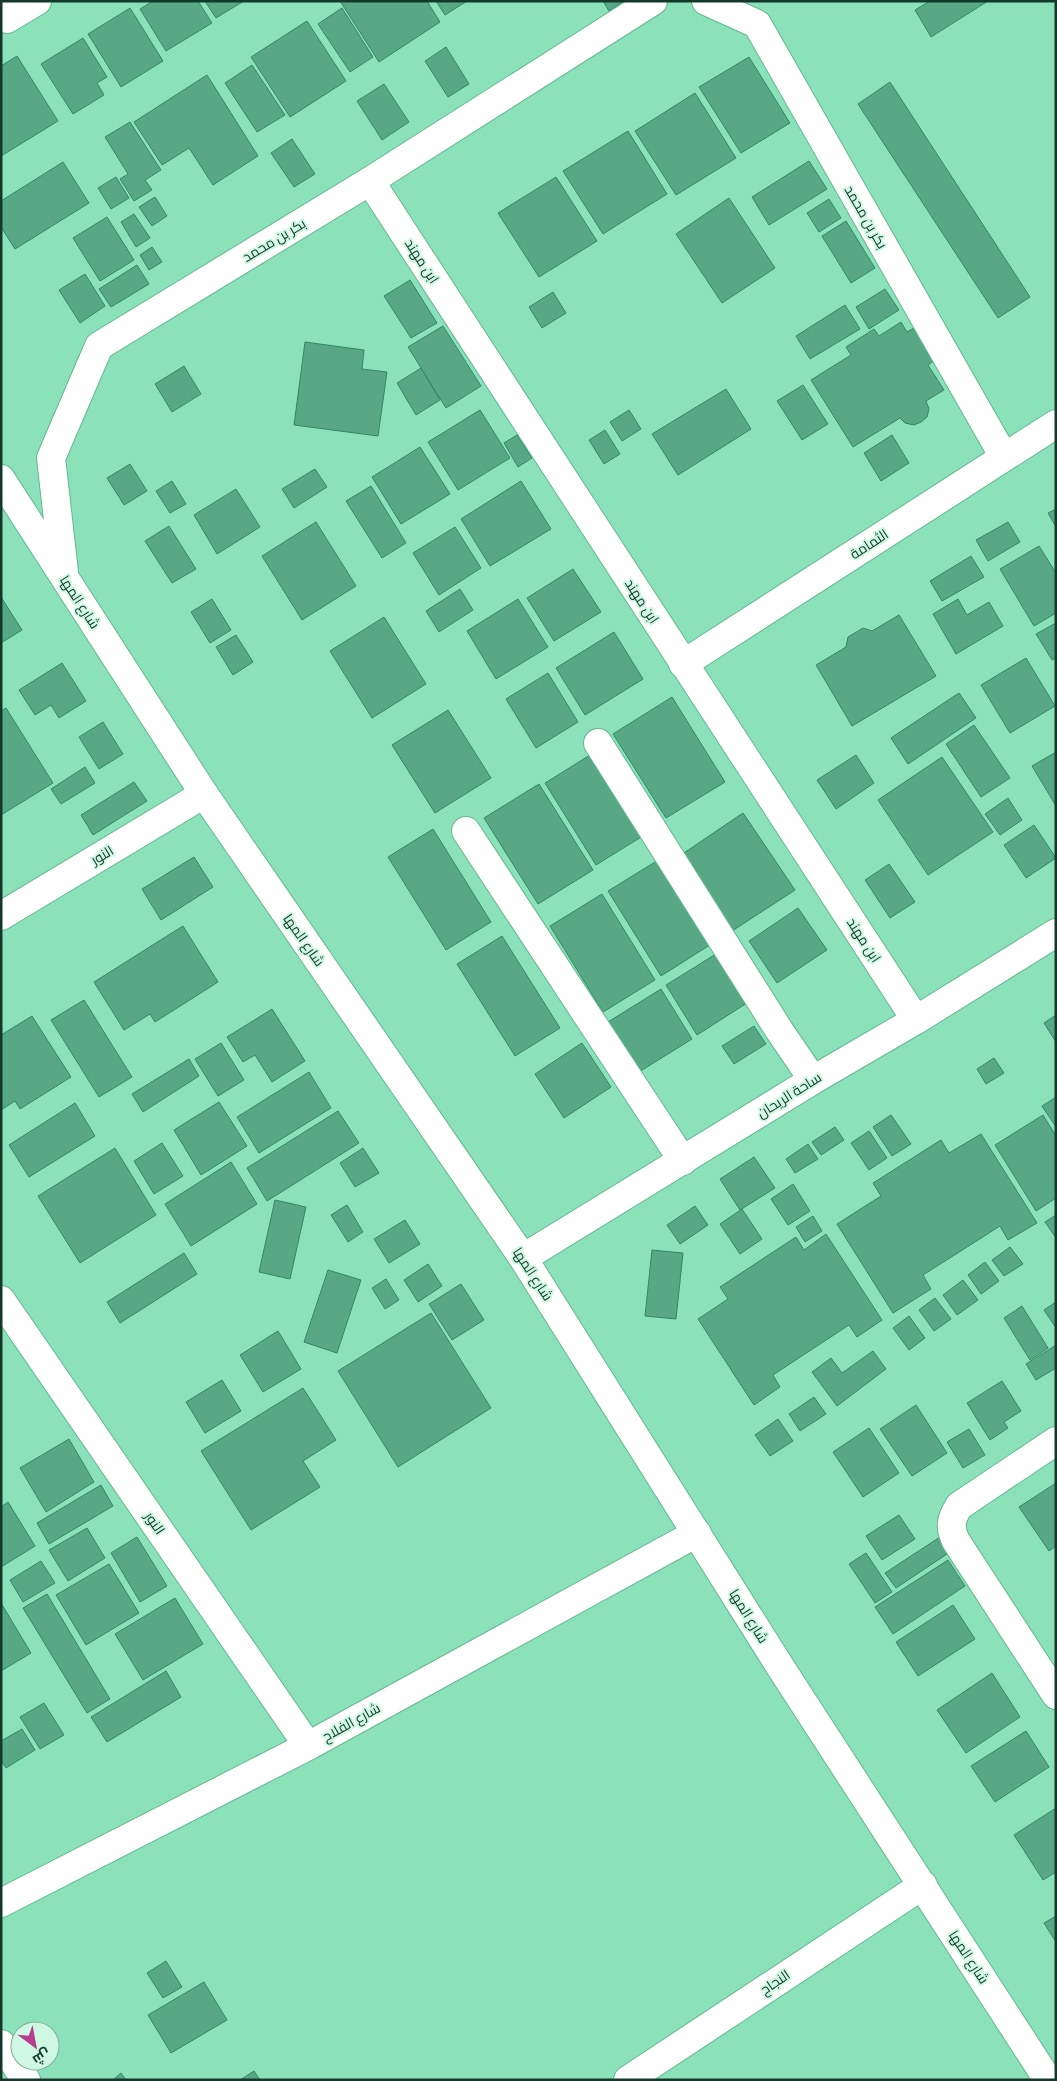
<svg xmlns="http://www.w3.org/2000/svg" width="1057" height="2081" font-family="'Source Sans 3',Cairo,sans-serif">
	<rect width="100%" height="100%" fill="#8be1ba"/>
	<g fill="#58a885" stroke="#308966">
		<path d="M153,1H198L212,23L166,51L140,9Z"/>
		<path d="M205,1H244L216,18Z"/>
		<path d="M340,1H427L440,22L379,62Z"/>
		<path d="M436,1H467L445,15Z"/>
		<path d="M603,1H624L609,11Z"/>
		<path d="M930,1H988L931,37L915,10Z"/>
		<path d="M130,8L163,61L121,87L88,34Z"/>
		<path d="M342,8L373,57L350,72L318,24Z"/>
		<path d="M307,21L346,81L290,117L251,57Z"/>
		<path d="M83,38L107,77L97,83L104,95L73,114L41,64Z"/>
		<path d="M446,47L469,84L448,97L425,61Z"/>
		<path d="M17,56L58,121L1,156V66Z"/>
		<path d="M749,57L790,123L741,153L699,87Z"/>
		<path d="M252,65L285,115L257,132L225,83Z"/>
		<path d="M207,75L258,156L213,185L189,148L162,165L134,122Z"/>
		<path d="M890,82L1030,297L998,318L858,104Z"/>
		<path d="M384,84L409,122L382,140L357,101Z"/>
		<path d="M695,93L736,158L676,195L635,131Z"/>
		<path d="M130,122L161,170L145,180L152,190L134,201L120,179L128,174L105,137Z"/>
		<path d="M628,131L667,194L603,234L563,171Z"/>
		<path d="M292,139L315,174L294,187L271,153Z"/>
		<path d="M809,161L827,189L769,225L752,197Z"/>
		<path d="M63,162L89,203L15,249L1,227V201Z"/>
		<path d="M116,177L129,198L111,209L98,188Z"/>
		<path d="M556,177L597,241L539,277L498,213Z"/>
		<path d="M155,197L167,216L152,226L139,207Z"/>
		<path d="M729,198L775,268L722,303L676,234Z"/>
		<path d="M829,199L841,218L819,232L807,213Z"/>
		<path d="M134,214L150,238L136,247L121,222Z"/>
		<path d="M107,217L134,260L100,281L73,238Z"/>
		<path d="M846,221L875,268L851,283L822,236Z"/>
		<path d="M152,247L162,262L149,270L140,255Z"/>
		<path d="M137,265L149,284L111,307L99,289Z"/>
		<path d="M85,274L105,306L80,323L59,290Z"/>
		<path d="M410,280L437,323L411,338L384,296Z"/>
		<path d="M885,289L899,310L869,329L856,307Z"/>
		<path d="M553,292L566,313L542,328L529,307Z"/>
		<path d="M845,305L860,329L810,359L796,336Z"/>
		<path d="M901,322L907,332L914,328L934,361L928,365L944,390L926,401L929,409L927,417L921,422L914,425L905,423L900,418L853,447L811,380L851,355L846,347L874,329L879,336Z"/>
		<path d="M443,326L481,386L446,408L408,347Z"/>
		<path d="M305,342L364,350L362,369L387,372L378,436L294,425Z"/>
		<path d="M184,366L201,394L172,412L155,384Z"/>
		<path d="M421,368L440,400L416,415L397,383Z"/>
		<path d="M803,385L828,424L802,440L777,401Z"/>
		<path d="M726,389L751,429L678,475L652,434Z"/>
		<path d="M480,410L510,458L458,490L428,442Z"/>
		<path d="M629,410L641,429L622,441L610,422Z"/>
		<path d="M605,430L620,454L604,464L589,440Z"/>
		<path d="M517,435L532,458L518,467L504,443Z"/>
		<path d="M892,435L909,463L881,481L864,453Z"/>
		<path d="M420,447L450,494L401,524L372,477Z"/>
		<path d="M130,464L147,491L124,505L107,478Z"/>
		<path d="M315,469L327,487L294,508L282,489Z"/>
		<path d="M172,481L186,504L170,513L156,491Z"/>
		<path d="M521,481L551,529L490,566L461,519Z"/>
		<path d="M371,486L406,543L382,558L346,501Z"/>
		<path d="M236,489L260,527L217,554L194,515Z"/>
		<path d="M1056,509V527L1048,513Z"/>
		<path d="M316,522L356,586L302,620L262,556Z"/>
		<path d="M1008,522L1020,542L988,561L976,540Z"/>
		<path d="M169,526L196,569L172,583L145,541Z"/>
		<path d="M455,527L481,568L439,595L413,553Z"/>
		<path d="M1039,546L1056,573V613L1034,626L1000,569Z"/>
		<path d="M971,556L984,577L942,601L930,581Z"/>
		<path d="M573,569L601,612L554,641L527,598Z"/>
		<path d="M460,589L473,610L439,632L426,611Z"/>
		<path d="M1,597L22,630L1,643Z"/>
		<path d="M212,599L231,630L210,643L191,612Z"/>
		<path d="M518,599L548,647L496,679L467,631Z"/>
		<path d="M958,599L967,615L989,602L1003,626L956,654L933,614Z"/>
		<path d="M899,615L936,676L852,726L816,665L846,647L848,637L863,628L872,631Z"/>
		<path d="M384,617L426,684L372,718L330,651Z"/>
		<path d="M1056,623V658L1052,660L1036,634Z"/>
		<path d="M614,632L643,679L585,715L556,668Z"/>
		<path d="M236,635L253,662L233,675L216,647Z"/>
		<path d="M1026,658L1055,706L1010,733L981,685Z"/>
		<path d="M62,663L86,701L59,718L51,705L35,715L19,690Z"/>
		<path d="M548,673L578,722L536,748L506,699Z"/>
		<path d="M959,693L976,718L908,764L891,738Z"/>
		<path d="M672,697L725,782L666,818L613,734Z"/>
		<path d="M6,708L53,783L1,815V711Z"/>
		<path d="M448,710L491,778L435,813L392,745Z"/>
		<path d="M103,722L123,754L99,769L79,737Z"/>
		<path d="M974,725L1010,778L981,797L946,744Z"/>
		<path d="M595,752L646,834L596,865L545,783Z"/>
		<path d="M1056,752V806L1032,766Z"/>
		<path d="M856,755L874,783L836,809L817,780Z"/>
		<path d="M942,757L993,832L928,875L878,800Z"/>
		<path d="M85,767L95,783L61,804L51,789Z"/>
		<path d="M134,782L147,801L93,835L81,815Z"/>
		<path d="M539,784L593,870L538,904L484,818Z"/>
		<path d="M1008,798L1022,820L1000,835L985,814Z"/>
		<path d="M743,813L795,890L729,933L678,857Z"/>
		<path d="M1034,825L1056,858L1026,878L1004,845Z"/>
		<path d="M433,829L491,922L446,950L388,857Z"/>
		<path d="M194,857L213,887L161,920L142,889Z"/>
		<path d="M660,859L713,943L661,976L608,891Z"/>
		<path d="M889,864L915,902L890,918L865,880Z"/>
		<path d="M602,894L655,980L603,1012L550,926Z"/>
		<path d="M798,908L827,950L777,983L749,941Z"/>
		<path d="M183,926L218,982L155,1022L150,1014L124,1030L94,982Z"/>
		<path d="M502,936L560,1028L515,1056L457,964Z"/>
		<path d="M716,954L747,1003L697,1035L666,985Z"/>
		<path d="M661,989L692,1039L639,1072L608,1022Z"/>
		<path d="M84,1000L132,1077L99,1097L51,1020Z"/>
		<path d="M272,1009L305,1061L272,1082L255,1055L243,1062L227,1037Z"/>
		<path d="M1056,1015V1042L1044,1023Z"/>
		<path d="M32,1016L71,1077L20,1109L15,1101L1,1110V1035Z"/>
		<path d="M754,1026L766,1044L734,1064L722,1046Z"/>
		<path d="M221,1043L244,1080L218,1096L195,1059Z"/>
		<path d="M582,1043L611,1087L564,1118L535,1074Z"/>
		<path d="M994,1058L1004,1073L986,1084L977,1069Z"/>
		<path d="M189,1059L199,1076L143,1112L132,1094Z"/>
		<path d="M309,1072L331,1108L259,1153L237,1117Z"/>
		<path d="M1056,1097V1127L1042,1106Z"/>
		<path d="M219,1102L247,1146L201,1175L174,1130Z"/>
		<path d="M75,1103L95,1136L29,1177L9,1145Z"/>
		<path d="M338,1111L359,1143L267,1201L247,1168Z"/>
		<path d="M891,1115L911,1144L892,1156L873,1127Z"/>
		<path d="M1043,1115L1056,1136V1198L1036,1211L995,1145Z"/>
		<path d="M835,1127L844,1140L821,1155L812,1142Z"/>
		<path d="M869,1131L887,1158L869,1170L851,1143Z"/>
		<path d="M981,1134L1037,1223L1008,1240L1000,1226L923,1275L931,1289L893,1313L837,1224L881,1196L873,1183L941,1140L949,1153Z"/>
		<path d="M162,1143L183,1176L154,1194L134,1161Z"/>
		<path d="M808,1144L818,1159L795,1173L786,1159Z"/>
		<path d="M115,1148L156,1215L80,1263L38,1196Z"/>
		<path d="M363,1148L379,1173L355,1187L340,1163Z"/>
		<path d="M754,1157L775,1188L740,1210L720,1179Z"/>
		<path d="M231,1162L257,1204L191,1246L165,1204Z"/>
		<path d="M793,1184L810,1211L788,1225L771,1199Z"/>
		<path d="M275,1200L306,1207L290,1279L259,1272Z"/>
		<path d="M347,1205L363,1232L348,1242L331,1215Z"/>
		<path d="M695,1206L708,1225L680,1244L667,1225Z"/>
		<path d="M742,1209L762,1239L740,1254L720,1224Z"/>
		<path d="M1056,1215V1238L1045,1222Z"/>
		<path d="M813,1216L822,1231L805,1242L796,1227Z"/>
		<path d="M405,1220L420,1244L389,1263L374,1239Z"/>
		<path d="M826,1234L882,1320L857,1337L849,1325L773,1375L780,1387L754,1405L698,1319L728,1299L720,1287L796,1237L804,1250Z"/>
		<path d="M1010,1247L1023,1264L1004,1276L992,1260Z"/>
		<path d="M652,1250L683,1253L676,1319L645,1316Z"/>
		<path d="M184,1253L197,1274L120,1323L107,1302Z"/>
		<path d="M985,1262L999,1281L981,1294L968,1275Z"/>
		<path d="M428,1264L442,1286L418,1302L404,1280Z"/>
		<path d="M328,1270L361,1280L337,1353L304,1342Z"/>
		<path d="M386,1279L399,1300L385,1309L372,1288Z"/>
		<path d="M963,1280L978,1300L957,1315L943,1295Z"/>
		<path d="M461,1284L484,1320L452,1340L429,1304Z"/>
		<path d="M935,1298L951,1319L934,1331L919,1310Z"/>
		<path d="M1056,1302V1328L1044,1310Z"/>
		<path d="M1022,1306L1048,1348L1030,1360L1004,1318Z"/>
		<path d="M431,1313L491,1408L398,1467L338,1371Z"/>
		<path d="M909,1316L925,1338L909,1350L893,1328Z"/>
		<path d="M278,1331L301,1369L263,1392L240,1355Z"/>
		<path d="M1056,1345V1368L1036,1380L1026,1364Z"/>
		<path d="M873,1351L886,1369L837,1406L812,1372L831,1358L842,1373Z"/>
		<path d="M222,1380L241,1411L205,1433L186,1402Z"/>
		<path d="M1002,1381L1021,1411L1004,1422L1008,1428L990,1440L967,1403Z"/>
		<path d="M303,1388L336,1440L303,1461L320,1487L251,1530L201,1451Z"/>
		<path d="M814,1397L826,1414L800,1431L789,1414Z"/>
		<path d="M916,1405L947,1453L912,1476L880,1429Z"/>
		<path d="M778,1419L793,1441L770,1456L755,1435Z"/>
		<path d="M869,1428L899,1473L863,1497L833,1452Z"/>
		<path d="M969,1429L985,1455L963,1468L947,1442Z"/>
		<path d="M69,1439L94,1482L46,1512L20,1468Z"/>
		<path d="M1056,1483V1546L1049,1551L1019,1507Z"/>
		<path d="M101,1485L113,1506L49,1544L37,1523Z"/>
		<path d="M8,1502L35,1546L1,1567V1507Z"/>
		<path d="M899,1515L915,1539L882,1560L866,1536Z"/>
		<path d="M87,1528L105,1558L68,1581L49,1550Z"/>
		<path d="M137,1537L167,1586L140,1602L111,1553Z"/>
		<path d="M940,1537L950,1552L896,1588L885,1573Z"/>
		<path d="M866,1553L892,1592L875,1603L849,1564Z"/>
		<path d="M948,1560L965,1586L893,1634L875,1607Z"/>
		<path d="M41,1561L55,1583L23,1602L10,1580Z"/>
		<path d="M109,1564L139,1613L86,1645L56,1595Z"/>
		<path d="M47,1594L110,1699L87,1713L23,1608Z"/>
		<path d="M175,1598L203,1644L143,1680L115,1634Z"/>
		<path d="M1,1603L31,1653L1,1671Z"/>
		<path d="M953,1605L975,1639L918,1676L896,1642Z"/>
		<path d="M166,1671L181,1697L107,1742L91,1717Z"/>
		<path d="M992,1673L1020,1717L966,1753L937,1710Z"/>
		<path d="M44,1703L64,1735L40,1749L20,1717Z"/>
		<path d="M22,1729L35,1750L6,1768L1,1760V1741Z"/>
		<path d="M1026,1731L1049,1767L995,1802L971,1766Z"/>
		<path d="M1056,1808V1872L1043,1880L1014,1835Z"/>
		<path d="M1056,1916V1942L1044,1923Z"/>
		<path d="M166,1961L182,1987L163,1998L147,1973Z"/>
		<path d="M204,1982L227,2020L171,2053L148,2015Z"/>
		<path d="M254,2071L260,2080H240Z"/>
		<path d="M121,2073L126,2080H113Z"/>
	</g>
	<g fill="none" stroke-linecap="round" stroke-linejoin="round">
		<defs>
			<g id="minor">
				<path d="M706,1L757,24L1004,457"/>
				<path d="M1,9L7,19L37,1"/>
				<path d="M370,181L916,1020"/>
				<path d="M1,479L204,794L523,1258L781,1668L1048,2080"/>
				<path d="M64,572L51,458L99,346L370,181L653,1"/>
				<path d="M683,664L1056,424"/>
				<path d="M598,743L779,1030L813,1080"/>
				<path d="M466,831L683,1161"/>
				<path d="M1,916L204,794"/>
				<path d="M523,1258L813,1080L916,1020L1056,933"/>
				<path d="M1,1300L308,1746"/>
				<path d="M1056,1441L959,1506C951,1519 949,1527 956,1541L1056,1695"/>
				<path d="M1,1903L308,1746L697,1533"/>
				<path d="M1,2044L26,2080"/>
				<path d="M628,2080L923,1885"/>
			</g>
		</defs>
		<use href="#minor" stroke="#63b893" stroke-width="30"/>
		<use href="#minor" stroke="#fff" stroke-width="28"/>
	</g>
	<g text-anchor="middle" stroke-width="4" stroke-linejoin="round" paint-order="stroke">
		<g font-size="14" fill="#14382a" stroke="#cff8e4">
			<text transform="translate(866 217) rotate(60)" y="5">بكر بن محمد</text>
			<text transform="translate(274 240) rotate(-31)" y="5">بكر بن محمد</text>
			<text transform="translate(422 261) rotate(57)" y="5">ابن مهند</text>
			<text transform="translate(869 544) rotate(-33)" y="5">الثمامة</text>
			<text transform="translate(642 601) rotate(57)" y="5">ابن مهند</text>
			<text transform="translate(80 602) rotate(57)" y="5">شارع المها</text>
			<text transform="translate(102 855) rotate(-31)" y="5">النور</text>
			<text transform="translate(304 940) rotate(55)" y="5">شارع المها</text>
			<text transform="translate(864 940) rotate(57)" y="5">ابن مهند</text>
			<text transform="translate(789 1095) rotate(-32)" y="5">ساحة الريحان</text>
			<text transform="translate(533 1274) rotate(57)" y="5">شارع المها</text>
			<text transform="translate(155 1523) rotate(56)" y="5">النور</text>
			<text transform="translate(749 1616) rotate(58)" y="5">شارع المها</text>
			<text transform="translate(351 1722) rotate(-29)" y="5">شارع الفلاح</text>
			<text transform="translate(969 1957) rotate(57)" y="5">شارع المها</text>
			<text transform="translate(775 1982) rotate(-34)" y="5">النجاح</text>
		</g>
	</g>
	<rect width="1057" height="2081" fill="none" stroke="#14382a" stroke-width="5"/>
	<g transform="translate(35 2046) rotate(148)"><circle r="24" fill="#cff8e4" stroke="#84ab9a"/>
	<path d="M0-4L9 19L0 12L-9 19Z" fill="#b83d8f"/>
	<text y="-8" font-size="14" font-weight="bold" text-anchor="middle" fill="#14382a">ش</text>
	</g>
</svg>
